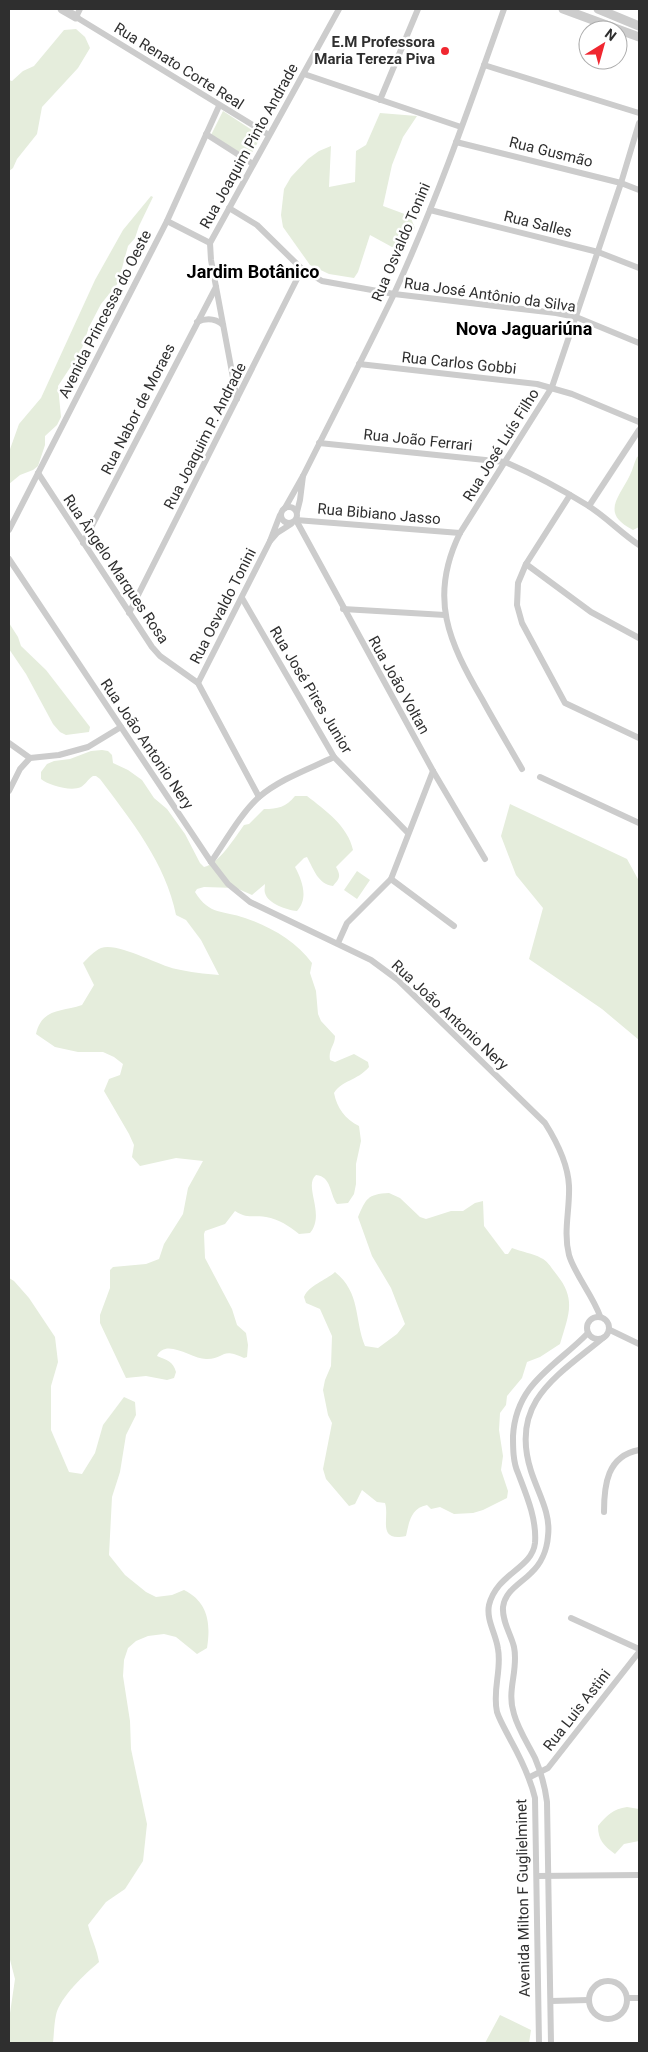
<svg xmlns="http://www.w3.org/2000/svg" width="648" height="2052" font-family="Roboto,sans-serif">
	<rect width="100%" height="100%" fill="#fff"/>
	<g fill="#e5eddc">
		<path d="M76,29L85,37L90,48L78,68L42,107L37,134L17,159L13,168L9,171V80L12,81L23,71L34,66L64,30Z"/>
		<path d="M223,111L255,132L258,142L249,158L211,135Z"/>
		<path d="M380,113L417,116L403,137L392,165L383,206L410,216L415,228L407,242L392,247L370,235L358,272L354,278L329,274L310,265L283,227L281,215L284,189L291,177L308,159L319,151L331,146L329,187L355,182L356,151L366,145Z"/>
		<path d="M151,196L153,197L139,226L135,238L128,246L118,283L101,304L89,327L81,351L58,386L61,417L57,425L45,436V445L38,466L33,470L20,475L9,484V452L19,424L41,398L95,280L123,230Z"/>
		<path d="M639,456V527L633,530C600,513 619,498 630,475C633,469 634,463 637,457Z"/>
		<path d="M9,623L18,637L21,646L46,670L90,727L89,732L66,735L60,732L53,724L26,674L9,649Z"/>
		<path d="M102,750L108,751L112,755L113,763L128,770L142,780L154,798L167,809L185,834L200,863L204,867C218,865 236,836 244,825L249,824L264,809C278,809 286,807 295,796H307C325,810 348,826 353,850L336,867C341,876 340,878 333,886C318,884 314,870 307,857L304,858L295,867C302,880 309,898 297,911C287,910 268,904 265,893C264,890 265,887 265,884L252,895L236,888L204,887L197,889L195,892C210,916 223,910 245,918C269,926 296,941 312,963L310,973L316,991L318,1014L321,1021L335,1036C335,1046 328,1049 330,1060L335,1062L354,1054L368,1062L369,1067C357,1081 342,1080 334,1093C337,1108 345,1119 359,1126L361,1141L356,1164V1184L354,1194L348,1203L337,1204C329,1193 332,1177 316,1175C303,1186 326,1214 310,1233L299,1234C289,1226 279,1219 266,1217C252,1215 247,1219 235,1211L225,1224L205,1231L204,1234L205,1258L232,1309L237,1325L246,1333L248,1345L247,1357L244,1358C221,1347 226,1358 207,1359C193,1360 166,1337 157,1356C167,1360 173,1361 176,1372L174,1378L167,1380L146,1376L126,1378L100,1323V1315L110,1288V1270L113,1267L146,1264L159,1259L164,1244L183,1214L188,1188L203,1161L176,1158L140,1166L132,1157L134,1145L129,1134L104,1091L109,1079L120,1075L123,1064L114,1057L103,1052H78L55,1047L36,1034C42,1008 61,1012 82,1005L94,985L83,963C88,958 94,951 101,948C118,942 157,965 176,969C189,972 205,974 219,975L201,940L186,920L176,915C166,864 131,820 100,779L96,776H93C88,779 85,785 81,787C71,792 48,785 41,779V772L47,764L54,761L70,759L91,751Z"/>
		<path d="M510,804L627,859L639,881V1040L602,1009L529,959L543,908L516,875L501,836Z"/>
		<path d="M357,871L370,880L357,899L344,890Z"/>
		<path d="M389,1193L400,1198L420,1217L426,1219L451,1211H463L475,1203L483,1201L484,1226L505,1254H508L512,1248C521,1252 533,1253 541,1258C548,1261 552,1269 557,1275C577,1300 568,1316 560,1344L540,1357L527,1362L522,1378L507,1396L506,1405L500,1413L499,1430L503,1456L501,1470L508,1491L507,1498L483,1510L473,1513L454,1514L440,1507L431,1509L427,1505C411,1508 409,1522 406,1536C376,1542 390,1518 385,1503L377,1502L362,1490L355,1504L349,1506L326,1479L323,1469L332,1423L328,1415L323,1390L325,1380L331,1366L332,1336L320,1309L306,1303L304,1297C309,1285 325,1281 335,1272C361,1293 354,1319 365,1346L378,1348L397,1334L405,1324L391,1288L372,1256L358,1217C366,1199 367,1194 389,1193Z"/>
		<path d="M9,1278L14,1281L29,1298L55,1337L58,1362L51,1386V1430L69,1472L82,1474L95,1453L103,1425L124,1397L135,1402L136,1415L126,1435L120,1472L112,1497L109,1555L125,1575L146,1592L156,1597L172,1595L184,1590C208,1602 211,1623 207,1648L197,1654L176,1637L164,1634L148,1636L136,1641L128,1648L124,1660L123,1676L130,1721L131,1749L147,1824L143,1861L125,1889L106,1902L88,1925C91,1938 97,1949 99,1962C85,1974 60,1997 56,2015C54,2024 54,2034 53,2043H9V2020L15,1979L9,1956Z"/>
		<path d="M627,1807L639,1809V1841L624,1844L615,1854C604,1846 598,1840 598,1826C607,1815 613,1809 627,1807Z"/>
		<path d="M500,2015L531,2030L529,2043H485Z"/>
	</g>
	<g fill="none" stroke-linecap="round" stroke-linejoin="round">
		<g stroke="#ccc" stroke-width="6">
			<path d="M80,9L76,17L269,135"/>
			<path d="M484,65L639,113"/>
			<path d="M304,74L461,127"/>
			<path d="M380,100L418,9"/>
			<path d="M206,134L253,164"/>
			<path d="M456,142L621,183L639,190"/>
			<path d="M229,208L257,225L302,269L322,281L394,294L556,313L576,317L639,343"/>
			<path d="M430,210L598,252L639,268"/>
			<path d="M167,221L210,243"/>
			<path d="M210,243L339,9"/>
			<path d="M210,243L211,260L237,399"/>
			<path d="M197,322C206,318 215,318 223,325"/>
			<path d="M359,364L537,384L572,394L639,422"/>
			<path d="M319,443L505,462C533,474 561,489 587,505C605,516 621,533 639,545"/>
			<path d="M38,473L152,647L160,656L198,683L259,797"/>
			<path d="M303,476C333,416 364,356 393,296C436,203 470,105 504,9"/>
			<path d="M570,495L526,564L518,583L517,605L522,623L565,703L639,738"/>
			<path d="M589,506L639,430"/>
			<circle cx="289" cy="515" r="8"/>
			<path d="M285,508L303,476L300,500L297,512"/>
			<path d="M280,515L270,541L277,533L291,524"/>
			<path d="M296,520L433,771L485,859"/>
			<path d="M296,520L460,533"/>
			<path d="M9,530L167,221L219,106"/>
			<path d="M83,543L216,287"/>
			<path d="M9,559L211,862L228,884L250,902L371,960L398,980L545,1123C557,1142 568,1163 569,1186C570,1209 563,1232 569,1255C574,1273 593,1296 600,1316"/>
			<path d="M526,564L591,612L639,638"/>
			<path d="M242,598L334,757L408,833"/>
			<path d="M343,609L445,615"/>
			<path d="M129,613L302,269"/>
			<path d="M198,683L270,541"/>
			<path d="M9,743L30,758"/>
			<path d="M522,769C509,746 495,723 482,699C449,642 428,598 460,533L552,387L621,183L639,123"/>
			<path d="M540,777L639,823"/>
			<path d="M9,791L20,769L30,758L59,755L88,747L121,727"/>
			<path d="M211,862C225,842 241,813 259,797C280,779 309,769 334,757"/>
			<path d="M391,879L454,926"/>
			<path d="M338,943L347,923L391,879L433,771"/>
			<circle cx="598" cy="1328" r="11"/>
			<path d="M610,1330L639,1344"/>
			<path d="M604,1512C604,1485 607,1456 639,1450"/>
			<path d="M571,1618L639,1649"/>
			<path d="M530,1777L548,1768L639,1652"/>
			<path d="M537,1876L639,1875"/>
			<circle cx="608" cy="2000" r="19"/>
			<path d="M627,1998H639"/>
			<path d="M551,2001L589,2000"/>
			<path d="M539,2043L535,1798C530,1777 521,1759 510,1739C506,1731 500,1721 497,1712C492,1690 502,1670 498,1649C496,1634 486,1620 489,1605C497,1573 532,1569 535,1543C537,1519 526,1494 518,1473C513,1462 513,1448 513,1436C516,1383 555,1367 588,1333"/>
			<path d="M551,2043L547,1802C545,1787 541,1772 535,1758C528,1744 518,1729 514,1714C506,1690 519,1670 514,1647C511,1634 502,1622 503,1607C505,1591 520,1584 531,1573C541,1564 547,1550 548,1536C551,1513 538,1493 531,1471C509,1402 557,1376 603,1338"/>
		</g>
		<g stroke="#ccc" stroke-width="9">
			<path d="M62,9L76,17"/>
			<path d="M563,9L639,37"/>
			<path d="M598,9L639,26"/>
		</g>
	</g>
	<circle fill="#f02730" stroke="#fff" stroke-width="2" cx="445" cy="51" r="5"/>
	<g text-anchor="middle" stroke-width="5" stroke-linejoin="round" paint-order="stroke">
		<g font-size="15" font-weight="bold" fill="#2f2f2f" stroke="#fff" text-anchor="end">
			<text x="435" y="47">E.M Professora<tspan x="435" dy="17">Maria Tereza Piva</tspan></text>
		</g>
		<g font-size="15" fill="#2f2f2f" stroke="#fff">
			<text transform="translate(179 66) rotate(32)" y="5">Rua Renato Corte Real</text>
			<text transform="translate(249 146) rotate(-61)" y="5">Rua Joaquim Pinto Andrade</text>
			<text transform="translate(551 152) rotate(14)" y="5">Rua Gusmão</text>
			<text transform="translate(538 224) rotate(14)" y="5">Rua Salles</text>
			<text transform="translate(401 242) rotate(-67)" y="5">Rua Osvaldo Tonini</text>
			<text transform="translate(490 295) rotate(8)" y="5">Rua José Antônio da Silva</text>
			<text transform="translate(105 314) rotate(-63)" y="5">Avenida Princessa do Oeste</text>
			<text transform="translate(459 363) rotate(6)" y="5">Rua Carlos Gobbi</text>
			<text transform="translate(138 409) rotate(-63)" y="5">Rua Nabor de Moraes</text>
			<text transform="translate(205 436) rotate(-63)" y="5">Rua Joaquim P. Andrade</text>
			<text transform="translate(418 440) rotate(6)" y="5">Rua João Ferrari</text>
			<text transform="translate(501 445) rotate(-58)" y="5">Rua José Luís Filho</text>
			<text transform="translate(379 514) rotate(5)" y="5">Rua Bibiano Jasso</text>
			<text transform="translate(116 569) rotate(56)" y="5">Rua Ângelo Marques Rosa</text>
			<text transform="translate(223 606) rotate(-63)" y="5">Rua Osvaldo Tonini</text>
			<text transform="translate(399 685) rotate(61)" y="5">Rua João Voltan</text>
			<text transform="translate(311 690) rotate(59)" y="5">Rua José Pires Junior</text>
			<text transform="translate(147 744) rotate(56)" y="5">Rua João Antonio Nery</text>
			<text transform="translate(450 1015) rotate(43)" y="5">Rua João Antonio Nery</text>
			<text transform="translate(577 1710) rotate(-52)" y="5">Rua Luis Astini</text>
			<text transform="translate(523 1898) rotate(-91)" y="5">Avenida Milton F Guglielminet</text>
		</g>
		<g font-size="18" font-weight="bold" fill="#000" stroke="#fff">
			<text x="253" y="278">Jardim Botânico</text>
			<text x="524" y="335">Nova Jaguariúna</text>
		</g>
	</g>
	<rect width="648" height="2052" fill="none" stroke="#2f2f2f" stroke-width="20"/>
	<g transform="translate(603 45) rotate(37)"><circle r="24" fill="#ffffff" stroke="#acacac"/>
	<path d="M0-4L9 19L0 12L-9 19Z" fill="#f02730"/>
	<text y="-8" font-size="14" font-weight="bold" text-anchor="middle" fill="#2f2f2f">N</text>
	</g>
</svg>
